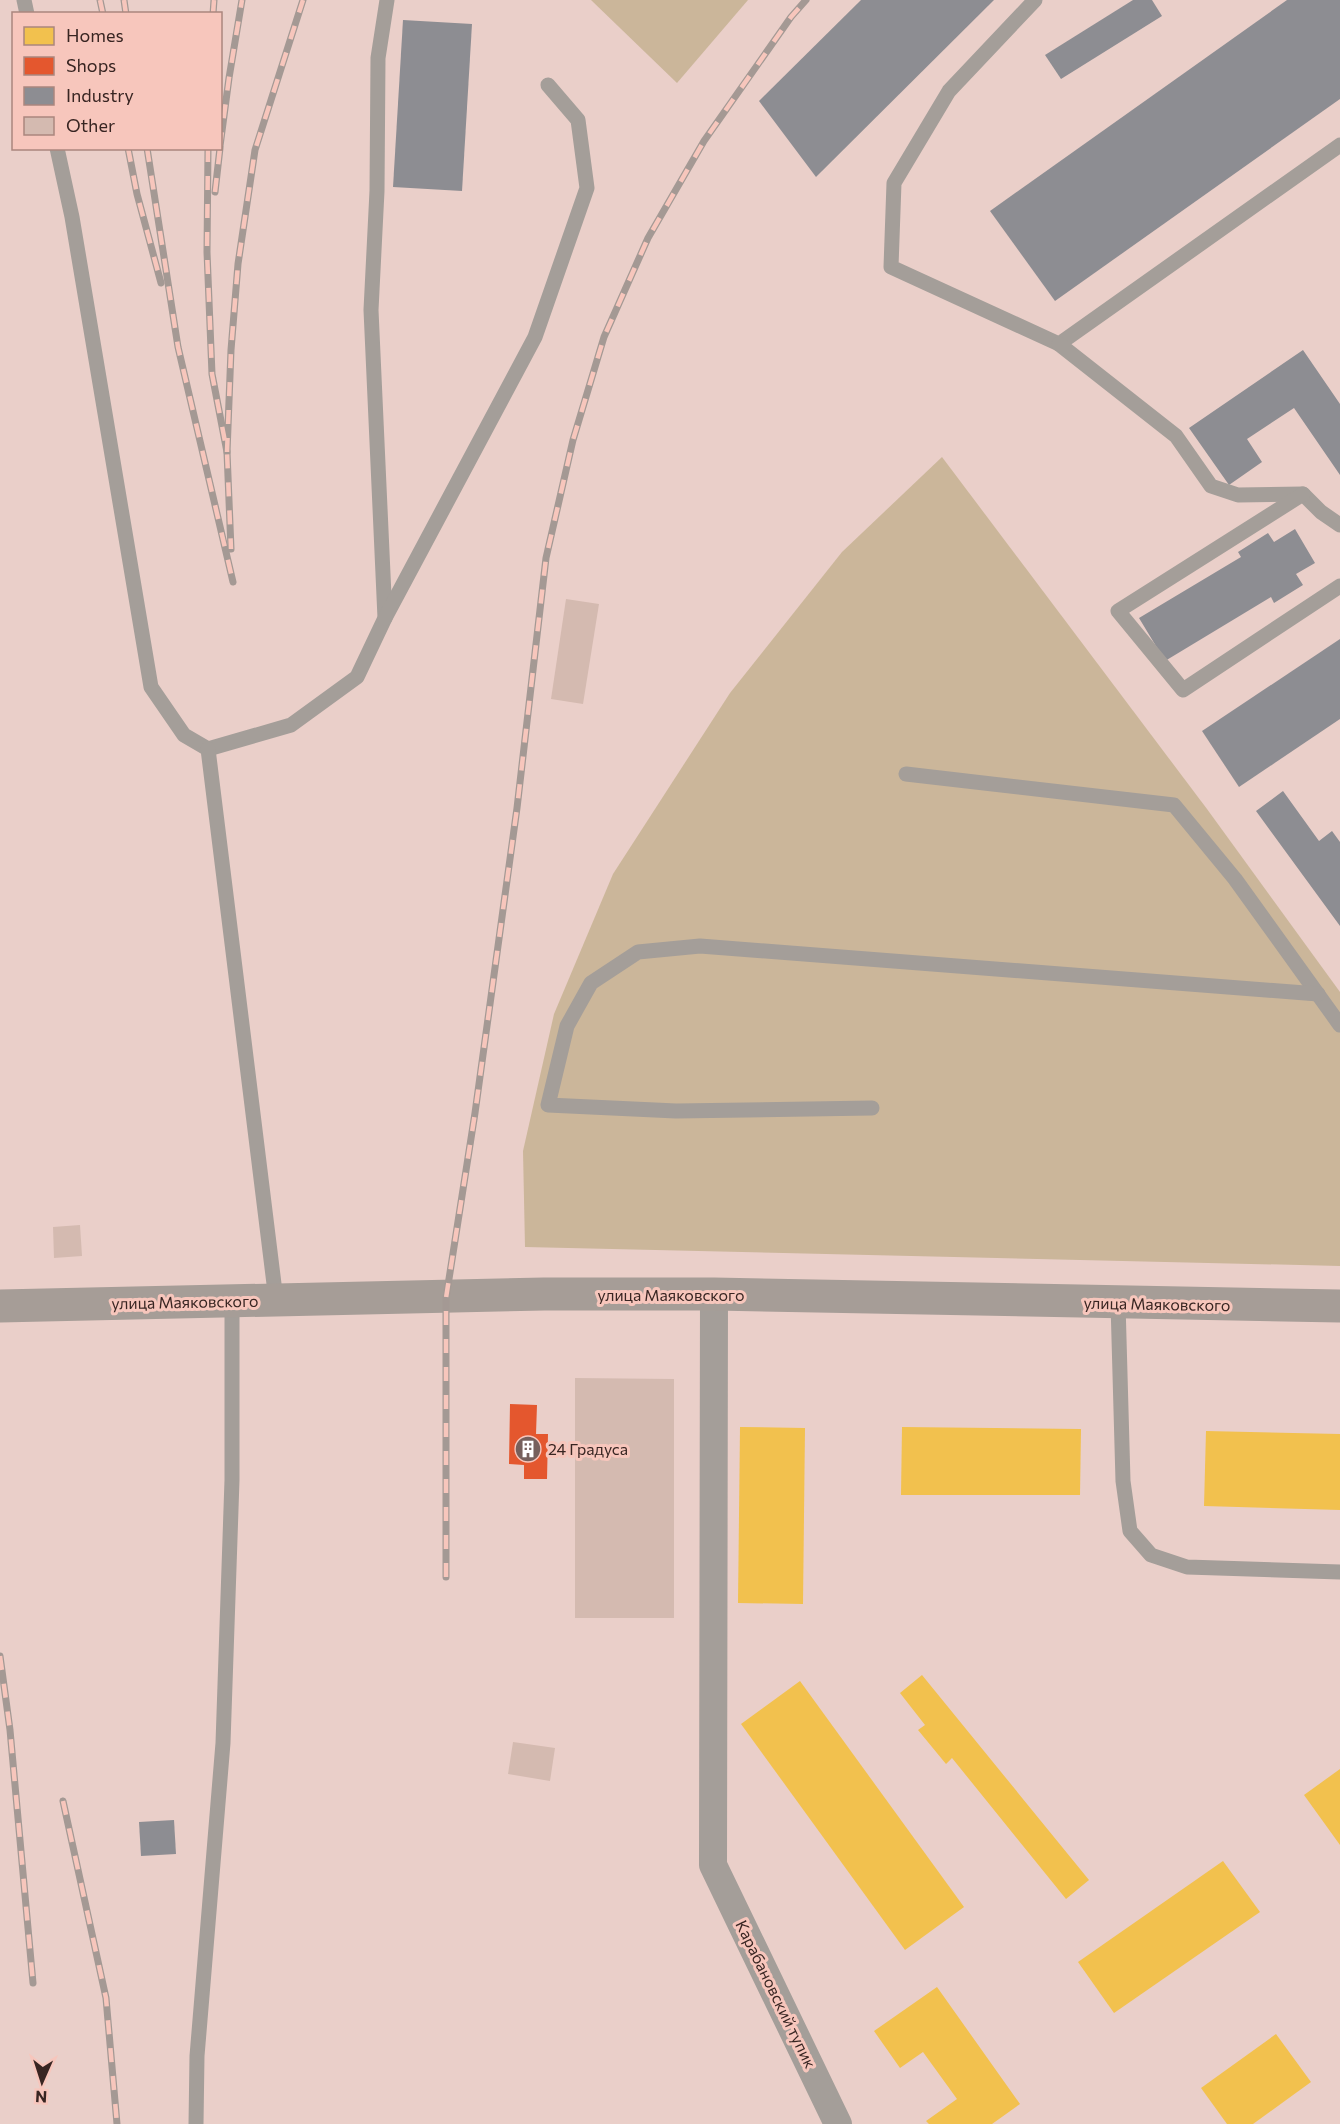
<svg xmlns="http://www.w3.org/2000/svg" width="1340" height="2124" font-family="Commissioner,sans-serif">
	<rect width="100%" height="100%" fill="#eacfc9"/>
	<g fill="#cbb69a">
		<path d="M591,0H748L677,83Z"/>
		<path d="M942,457L1207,809L1340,992V1266L525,1247L523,1151L554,1014L613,874L730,693L842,552Z"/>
	</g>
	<g fill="#f2c14e">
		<path d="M740,1427L805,1428L803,1604L738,1603Z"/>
		<path d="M902,1427L1081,1429L1080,1495H901Z"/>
		<path d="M1206,1431L1340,1434V1510L1204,1506Z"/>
		<path d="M922,1675L1089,1880L1066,1899L952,1758L946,1764L918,1730L925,1725L900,1693Z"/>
		<path d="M800,1681L964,1907L905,1950L741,1724Z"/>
		<path d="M1340,1769V1845L1304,1795Z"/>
		<path d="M1223,1861L1260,1912L1114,2013L1078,1962Z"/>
		<path d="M937,1987L1020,2104L992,2124H929L926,2121L957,2099L923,2052L900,2068L874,2031Z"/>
		<path d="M1276,2034L1311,2082L1253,2124H1227L1201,2088Z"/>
	</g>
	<path fill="#e4572e" d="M510,1404L537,1405L536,1434H548L547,1479H524V1465L509,1464Z"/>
	<g fill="#8d8d92">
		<path d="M861,0H994L816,177L759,101Z"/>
		<path d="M1133,0H1152L1162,16L1061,79L1045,55Z"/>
		<path d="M1287,0H1340V99L1055,301L990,211Z"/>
		<path d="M403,20L472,24L462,191L393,187Z"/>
		<path d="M1303,350L1340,404V475L1294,408L1247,439L1262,462L1229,485L1189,428Z"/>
		<path d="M1295,529L1315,563L1296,574L1303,585L1274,603L1271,597L1165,661L1139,618L1241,557L1238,552L1268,533L1274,542Z"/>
		<path d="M1340,639V719L1239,787L1202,731Z"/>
		<path d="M1283,791L1319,841L1332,831L1340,842V926L1256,811Z"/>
		<path d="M174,1820L176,1854L141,1856L139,1822Z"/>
	</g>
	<g fill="#d4bab0">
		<path d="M566,599L599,604L583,704L551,699Z"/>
		<path d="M80,1225L82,1256L54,1258L53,1227Z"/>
		<path d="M575,1378L674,1379V1618H575Z"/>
		<path d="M513,1742L555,1748L550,1781L508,1774Z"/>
	</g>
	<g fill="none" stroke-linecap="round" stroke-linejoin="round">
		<g stroke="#a49e99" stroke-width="15">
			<path d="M24,0L27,14"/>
			<path d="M1035,0L949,91L894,183L891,267L1059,344L1340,145"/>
			<path d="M57,148L72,217L151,687L184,735L208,749L291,725L357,677L385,618L371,310L377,191L378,58L387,0"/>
			<path d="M1059,344L1176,436L1211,486L1238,495L1303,494L1321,512L1340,525"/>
			<path d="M1303,494L1118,611L1183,690L1340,586"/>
			<path d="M385,618L535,337L587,188L578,120L548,85"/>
			<path d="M208,749L276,1300"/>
			<path d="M906,774L1174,805L1235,879L1340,1025"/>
			<path d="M872,1108L676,1111L548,1105L567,1026L591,983L638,952L700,946L1318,994"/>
			<path d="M1118,1303L1123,1481L1130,1531L1151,1555L1187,1567L1340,1572"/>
			<path d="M196,2124L197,2056L223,1743L232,1480V1301"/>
		</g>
		<path stroke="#a49e99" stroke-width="28" d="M714,1294L713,1865L838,2124"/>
		<path stroke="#a69d97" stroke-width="33" d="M0,1306L544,1294H714L1340,1306"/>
		<defs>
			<g id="rail">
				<path d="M100,0L103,14"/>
				<path d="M124,0L126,14"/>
				<path d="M213,14L214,0"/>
				<path d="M220,146L229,78L242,0"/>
				<path d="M128,148L137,194L161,283"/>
				<path d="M147,148L178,347L233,582"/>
				<path d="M208,148L207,252L212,374L227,452L231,549"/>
				<path d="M215,192L220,148"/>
				<path d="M227,452L231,350L238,264L255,150L303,0"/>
				<path d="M446,1577V1298L475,1113L517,808L546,558L573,440L604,337L648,238L704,141L791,17L806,0"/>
				<path d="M0,1656L10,1730L33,1983"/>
				<path d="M63,1801L106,1998L117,2124"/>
			</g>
		</defs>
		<use href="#rail" stroke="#a49994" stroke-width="7"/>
		<use href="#rail" stroke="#f7c6bc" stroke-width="4.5" stroke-dasharray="14" stroke-linecap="butt"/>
	</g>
	<defs>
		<symbol id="building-disc" viewBox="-11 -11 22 22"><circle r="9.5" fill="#76605c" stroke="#f7c6bc"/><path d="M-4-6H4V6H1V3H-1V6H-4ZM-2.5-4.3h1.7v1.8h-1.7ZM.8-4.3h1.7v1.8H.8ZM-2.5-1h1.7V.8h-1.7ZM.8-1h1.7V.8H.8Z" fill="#fff"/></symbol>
	</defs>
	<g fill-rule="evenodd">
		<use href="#building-disc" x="513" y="1434" width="30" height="30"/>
	</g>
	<g text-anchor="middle" stroke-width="6" stroke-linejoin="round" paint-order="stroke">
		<g font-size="16" fill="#382522" stroke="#f7c6bc">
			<text x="671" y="1301">улица Маяковского</text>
			<text transform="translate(185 1302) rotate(-1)" y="6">улица Маяковского</text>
			<text transform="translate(1157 1304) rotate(1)" y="6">улица Маяковского</text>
			<text transform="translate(776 1994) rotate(64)" y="6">Карабановский тупик</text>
		</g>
		<g font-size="16" fill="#382522" stroke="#f7c6bc" text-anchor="start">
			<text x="548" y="1455">24 Градуса</text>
		</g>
	</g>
	<rect x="12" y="12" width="210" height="138" fill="#f7c6bc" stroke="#ab867e" stroke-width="1.5"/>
	<rect x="24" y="27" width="30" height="18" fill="#f2c14e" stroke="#ab867e" stroke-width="1.5"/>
	<text x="66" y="42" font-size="18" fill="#382522">Homes</text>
	<rect x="24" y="57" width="30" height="18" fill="#e4572e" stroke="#ab867e" stroke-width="1.5"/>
	<text x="66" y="72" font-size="18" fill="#382522">Shops</text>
	<rect x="24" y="87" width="30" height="18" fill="#8d8d92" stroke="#ab867e" stroke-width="1.5"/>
	<text x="66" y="102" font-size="18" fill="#382522">Industry</text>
	<rect x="24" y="117" width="30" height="18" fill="#d4bab0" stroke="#ab867e" stroke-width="1.5"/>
	<text x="66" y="132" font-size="18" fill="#382522">Other</text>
	<g transform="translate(42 2082) rotate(183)" stroke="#f7c6bc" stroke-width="4.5" paint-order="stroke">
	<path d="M0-4.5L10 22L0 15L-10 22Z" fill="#382522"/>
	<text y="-9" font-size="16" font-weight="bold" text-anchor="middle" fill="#382522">N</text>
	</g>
</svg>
